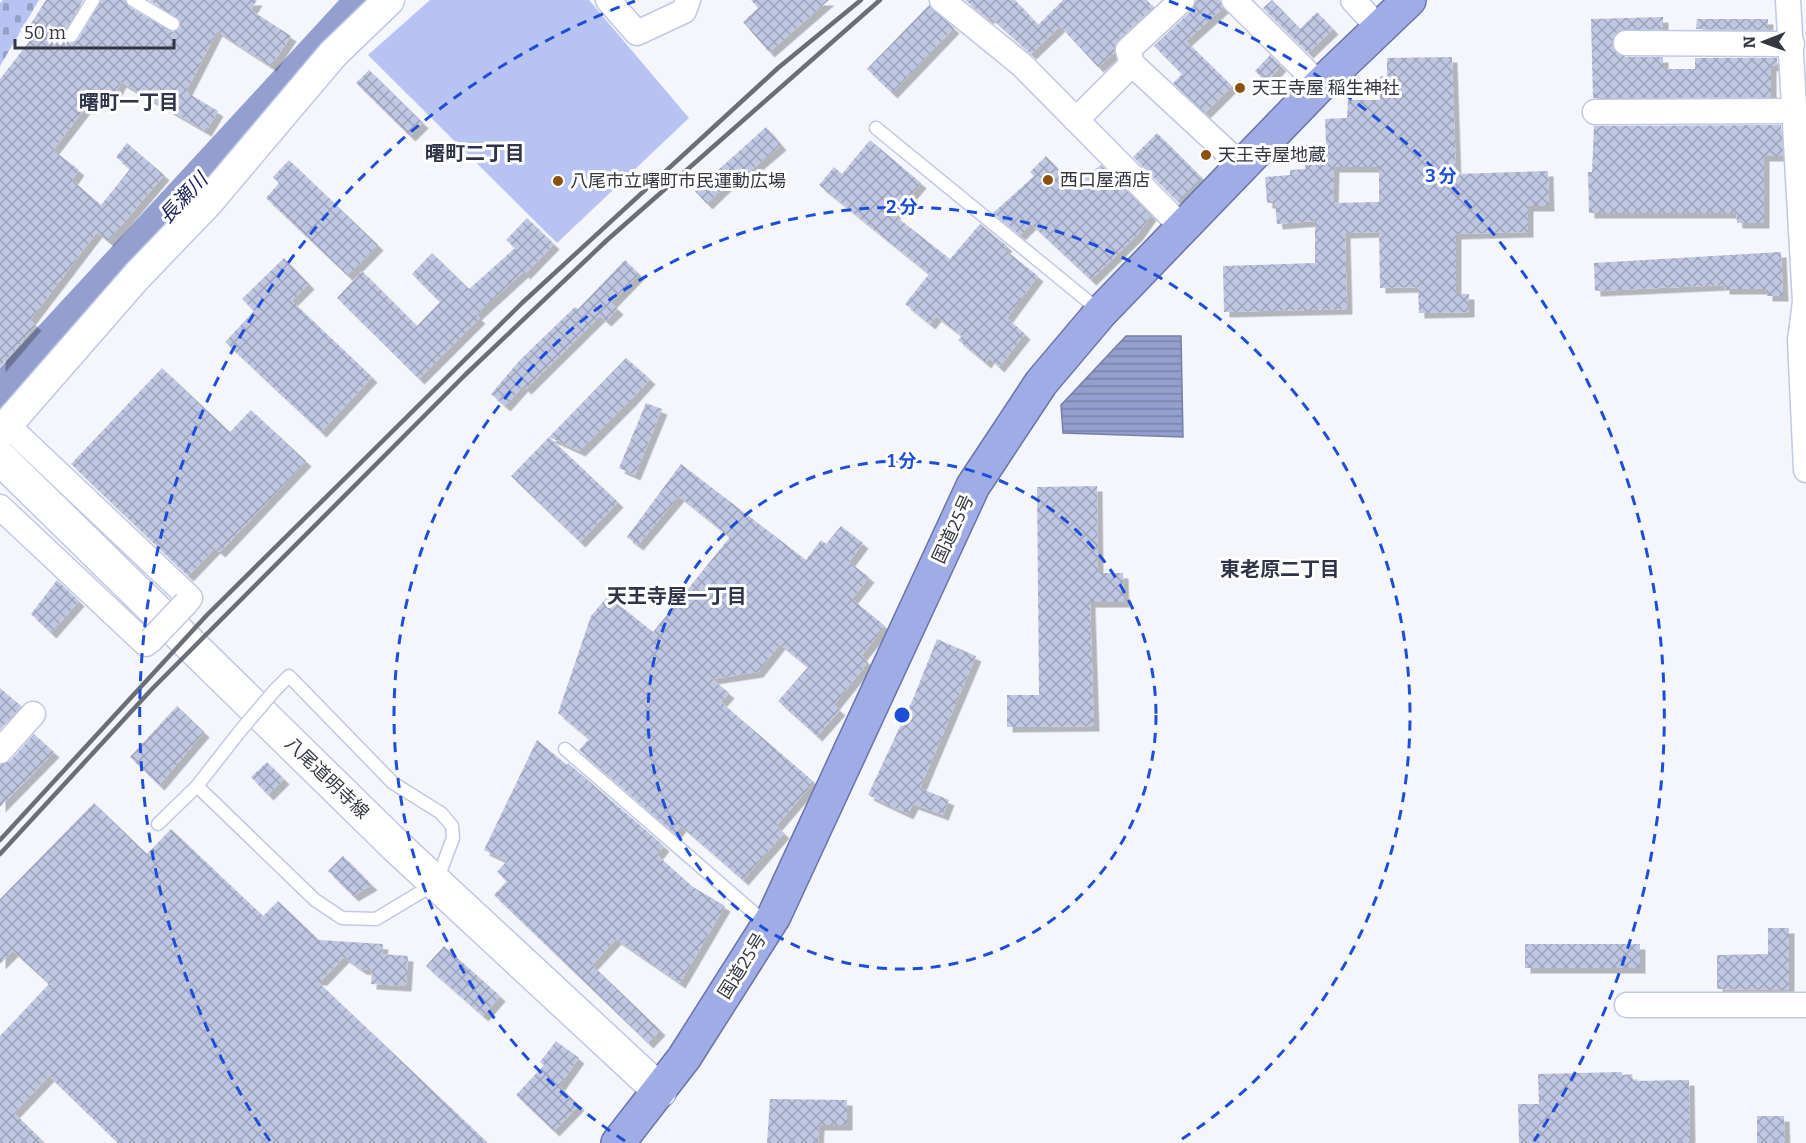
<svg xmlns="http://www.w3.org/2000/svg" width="1806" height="1143" font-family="Bitter,'Noto Sans JP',serif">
	<defs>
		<pattern id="cemetery-stones" width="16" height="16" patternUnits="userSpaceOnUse" patternTransform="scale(1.5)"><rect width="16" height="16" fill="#b6c3f3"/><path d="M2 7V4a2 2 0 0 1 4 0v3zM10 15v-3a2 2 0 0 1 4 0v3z" fill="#959fc6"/></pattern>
		<pattern id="water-rules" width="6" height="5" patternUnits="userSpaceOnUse" patternTransform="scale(1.5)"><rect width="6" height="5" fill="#939fce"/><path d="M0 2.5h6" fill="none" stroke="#7982a9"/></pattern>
		<pattern id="building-cross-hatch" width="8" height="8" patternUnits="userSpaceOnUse" patternTransform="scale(1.5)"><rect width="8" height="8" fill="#c0c7e2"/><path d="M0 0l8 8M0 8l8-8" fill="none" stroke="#9da2b9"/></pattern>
		<filter id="shadow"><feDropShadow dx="5.5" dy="5.5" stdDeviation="0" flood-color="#0004"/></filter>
	</defs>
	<rect width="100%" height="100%" fill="#f4f6fc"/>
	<path fill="url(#cemetery-stones)" d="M3,0H39L0,66V3Z"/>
	<path fill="#b6c3f3" d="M430,0H589L689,118L557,243L368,55Z"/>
	<path fill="url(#water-rules)" stroke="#7680a4" stroke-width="1.5" d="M1126,336H1181L1183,437L1063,433L1061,405Z"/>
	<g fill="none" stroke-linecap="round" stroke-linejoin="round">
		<path stroke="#939fce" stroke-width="38" d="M0,396L365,0"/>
	</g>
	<g fill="url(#building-cross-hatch)" fill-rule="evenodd" filter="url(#shadow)">
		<path d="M46,0H83L64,32V40L70,44L78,40L101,0H125L129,7L173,32L180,28V20L149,0H257L251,10L291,36L271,66L217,31L186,92L218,111L206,131L121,82L111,102L96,94L53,150L79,170L72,180L101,205L130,169L116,157L127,143L164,175L108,241L97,232L30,320L36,325L0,367V79L32,38L25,33Z"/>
		<path d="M751,0H829L769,52L743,22L758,8Z"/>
		<path d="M965,0H1015L1038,25L1063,0H1147L1153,7L1118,40L1114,53L1098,67L1060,26L1031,54L990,17L988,19Z"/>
		<path d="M1196,0H1220L1223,8L1186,41L1232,86L1205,113L1173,83L1182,74L1154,46L1192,10Z"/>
		<path d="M1272,0L1300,29L1317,12L1333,29L1308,53L1263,8Z"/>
		<path d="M929,5L954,28L892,93L867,69Z"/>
		<path d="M1663,17V29L1618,31L1612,42L1614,51L1626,57H1663V69H1695V58H1777V65L1771,66V97L1593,98L1591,19Z"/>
		<path d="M1697,19H1768V29L1775,30L1696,29Z"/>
		<path d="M1270,55L1281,66L1266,82L1255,71Z"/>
		<path d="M1452,57L1456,174L1548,171L1549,206H1528V232L1456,234V294H1469V312L1419,313L1418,287L1380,288L1379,232L1345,233L1347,309L1224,312L1223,266L1315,263V221L1277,224L1275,203H1267L1265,177L1290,175V170L1305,169V145L1326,144L1325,119L1347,118L1348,100H1380V76H1387V58ZM1334,167H1379V202L1333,203Z"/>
		<path d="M369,70L423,123L410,136L356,83Z"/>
		<path d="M1781,125L1783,156H1764V223H1737L1736,213H1589L1588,172H1592L1594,126Z"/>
		<path d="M766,127L781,145L742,178L738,174L707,204L695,191Z"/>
		<path d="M1157,133L1202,178L1178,202L1133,157Z"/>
		<path d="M870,140L921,183L894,215L950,259L980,224L1007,246L1004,249L1038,276L1007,318L1025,334L999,367L989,358L986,363L958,340L962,336L936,316L930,324L905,304L929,274L819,185L834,167L842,174Z"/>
		<path d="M1046,156L1073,185L1101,165L1151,215L1138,234L1091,280L1031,224L1020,235L993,213L1034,176L1030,172Z"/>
		<path d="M289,160L378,245L348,276L266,198L279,183L273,177Z"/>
		<path d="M527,218L554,244L525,274L523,272L476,315L480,318L419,379L337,298L362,271L417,326L440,302L412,274L432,253L469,289L515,248L506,240Z"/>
		<path d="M1781,252L1783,296H1767V289H1724V285L1595,291L1594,263Z"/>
		<path d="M284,258L309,284L292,301L372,377L321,432L225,342L254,311L242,299Z"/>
		<path d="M625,260L639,274L611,303L618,309L606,321L600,316L526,389L523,386L505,406L491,394L520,360L575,307L578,309Z"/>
		<path d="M626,358L650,379L631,400L580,451L549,437Z"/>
		<path d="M162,368L230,432L251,410L306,461L220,552L215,548L188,576L71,464Z"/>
		<path d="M646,403L662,409L635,475L619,468Z"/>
		<path d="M549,437L618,502L580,542L511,476Z"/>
		<path d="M681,464L806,560L821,540L826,544L841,526L863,543L849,562L869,577L852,599L885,626L861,656L868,662L834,705L840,710L817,736L778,701L808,667L780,644L758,672L712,679L729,693L721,702L814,782L776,826L784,833L743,880L681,826L675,834L579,750L589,739L558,713L591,616L608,596L653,632L730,537L679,496L638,545L627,537Z"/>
		<path d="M1097,486L1098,573H1123L1124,602H1090L1094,726L1007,727V695H1039L1037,487Z"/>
		<path d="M57,580L79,601L51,633L31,614Z"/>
		<path d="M937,639L976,656L920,788L949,800L943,815L913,804L908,814L868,795L913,699Z"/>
		<path d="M0,688L21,706L0,730Z"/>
		<path d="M177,706L204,732L159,785L130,757Z"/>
		<path d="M34,734L54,752L0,807V765L11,760Z"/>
		<path d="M537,740L567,765L568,763L664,846L657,855L693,887L725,906L680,983L616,939L592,965L660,1030L648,1043L494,895L507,881L497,872L507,861L484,850Z"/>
		<path d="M267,762L284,779L268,795L251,777Z"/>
		<path d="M94,803L147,854L171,829L263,916L278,901L319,940L383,944L382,954L408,956L406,986L371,984L372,970L361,969L344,957L322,980H316L488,1143H118L49,1076L14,1113L45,1143H0V1036L49,984L13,951L0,964V899Z"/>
		<path d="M343,856L372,885L353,896L328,871Z"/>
		<path d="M1768,928H1789V990L1717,989V955L1768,954Z"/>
		<rect x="1525" y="944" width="115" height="24"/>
		<path d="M444,946L500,996L483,1016L426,966Z"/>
		<path d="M556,1041L579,1058L559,1086L579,1105L554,1131L516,1095L544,1065L540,1062Z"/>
		<path d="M1622,1072V1075L1632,1074L1633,1081L1689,1080L1690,1143H1519L1518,1104H1539L1538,1074Z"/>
		<path d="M770,1099L847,1100V1125H819L818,1143H767Z"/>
		<path d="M1757,1116H1784L1785,1143H1757Z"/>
	</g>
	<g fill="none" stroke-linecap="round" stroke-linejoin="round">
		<defs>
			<g id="service">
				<path d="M133,0L173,24"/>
				<path d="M71,36L93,0"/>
				<path d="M876,128L1100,311"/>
				<path d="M565,749L768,925"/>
				<path d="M197,786L315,900L342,918L376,919L436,883L453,838L452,826L441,813L393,783L289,676L275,690"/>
				<path d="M158,824L197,786L240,731"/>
			</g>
			<g id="minor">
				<path d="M608,0L637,33L684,11L688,0"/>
				<path d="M942,0L1022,65L1183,228"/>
				<path d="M1182,0L1128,50L1132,64L1242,166"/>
				<path d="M1234,0L1320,85"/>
				<path d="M1353,0L1378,27"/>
				<path d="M1788,0L1805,302L1800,340L1806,470"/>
				<path d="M1626,43L1792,44"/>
				<path d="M1595,112L1795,111"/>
				<path d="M1076,120L1132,64"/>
				<path d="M6,424L190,598L186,603"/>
				<path d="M0,507L146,644L151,640"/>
				<path d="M0,751L33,714"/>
				<path d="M1627,1005H1806"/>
			</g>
			<path id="tertiary" d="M0,433L137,276L208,202L333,54L389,0"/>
			<path id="secondary" d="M0,458L395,845L660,1091"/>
			<path id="trunk" d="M618,1143L684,1058L774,916L973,486L1041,383L1101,312L1320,85L1409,0"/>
		</defs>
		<use href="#service" stroke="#c1c8e3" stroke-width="15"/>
		<use href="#minor" stroke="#c1c8e3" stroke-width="27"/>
		<use href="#tertiary" stroke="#c1c8e3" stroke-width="33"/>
		<use href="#secondary" stroke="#c1c8e3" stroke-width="36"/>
		<use href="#trunk" stroke="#6a75a8" stroke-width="36"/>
		<use href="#service" stroke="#fff" stroke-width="12"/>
		<use href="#minor" stroke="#fff" stroke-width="24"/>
		<use href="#tertiary" stroke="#fff" stroke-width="30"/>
		<use href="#secondary" stroke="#fff" stroke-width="33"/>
		<use href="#trunk" stroke="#9face6" stroke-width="33"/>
		<g stroke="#6b6d77" stroke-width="4.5">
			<path d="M0,840L206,616L522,303L778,68L861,0"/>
			<path d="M0,854L152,689L465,375L606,241L880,0"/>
		</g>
		<defs>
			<path id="service-bridge" d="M240,731L275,690"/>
			<path id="minor-bridge" d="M151,640L186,603"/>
		</defs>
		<use href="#service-bridge" stroke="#c1c8e3" stroke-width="15" stroke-linecap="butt"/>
		<use href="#minor-bridge" stroke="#c1c8e3" stroke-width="27" stroke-linecap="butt"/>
		<use href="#service-bridge" stroke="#fff" stroke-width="12"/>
		<use href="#minor-bridge" stroke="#fff" stroke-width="24"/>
	</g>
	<g fill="none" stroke="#1d4ed8" stroke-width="3" stroke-dasharray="10 8">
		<circle cx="902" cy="715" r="254"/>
		<path d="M625 1141A508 508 0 1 1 1179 1141"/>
		<path d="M270 1141A762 762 0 0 1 635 1M1169 1A762 762 0 0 1 1534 1141"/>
	</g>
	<g fill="#8c520c" stroke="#fff" stroke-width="2">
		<circle cx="1240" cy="88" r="6"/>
		<circle cx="1206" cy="155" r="6"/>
		<circle cx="1048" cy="180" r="6"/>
		<circle cx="558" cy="181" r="6"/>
	</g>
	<g text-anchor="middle" stroke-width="6" stroke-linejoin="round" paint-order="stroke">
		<g font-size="18" fill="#343742" stroke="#fff" text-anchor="start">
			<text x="1252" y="94">天王寺屋 稲生神社</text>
			<text x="1218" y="161">天王寺屋地蔵</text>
			<text x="1060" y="186">西口屋酒店</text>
			<text x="570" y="187">八尾市立曙町市民運動広場</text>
		</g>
		<g font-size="18" fill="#343742" stroke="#fff">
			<text transform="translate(953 529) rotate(-65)" y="6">国道25号</text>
			<text transform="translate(327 778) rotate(44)" y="6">八尾道明寺線</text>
			<text transform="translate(742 966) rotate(-58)" y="6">国道25号</text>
		</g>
		<g font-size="20" font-weight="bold" fill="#2f3449" stroke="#fff">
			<text x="129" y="109">曙町一丁目</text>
			<text x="475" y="160">曙町二丁目</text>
			<text x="1280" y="576">東老原二丁目</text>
			<text x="677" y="603">天王寺屋一丁目</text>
		</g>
		<g font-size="20" font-style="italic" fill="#1b215a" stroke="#fff">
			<text transform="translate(183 198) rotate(-47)" y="7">長瀬川</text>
		</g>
	</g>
	<circle cx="902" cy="715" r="9" fill="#1d4ed8" stroke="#fff" stroke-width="3"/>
	<g font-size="18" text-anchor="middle" font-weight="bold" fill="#1d4ed8" stroke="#fff" stroke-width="6" stroke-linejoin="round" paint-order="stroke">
		<text x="1441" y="182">3 分</text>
		<text x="902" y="213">2 分</text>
		<text x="902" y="467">1 分</text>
	</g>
	<g transform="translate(1764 42) rotate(269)" stroke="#ffffff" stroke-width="4.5" paint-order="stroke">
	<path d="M0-4.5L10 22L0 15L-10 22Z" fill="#343742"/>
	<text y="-9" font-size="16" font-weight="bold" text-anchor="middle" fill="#343742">N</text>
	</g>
	<path d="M15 39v9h159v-9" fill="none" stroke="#343742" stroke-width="3"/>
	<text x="24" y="39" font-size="18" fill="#343742" stroke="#ffffff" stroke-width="4.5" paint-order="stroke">50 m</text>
</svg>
